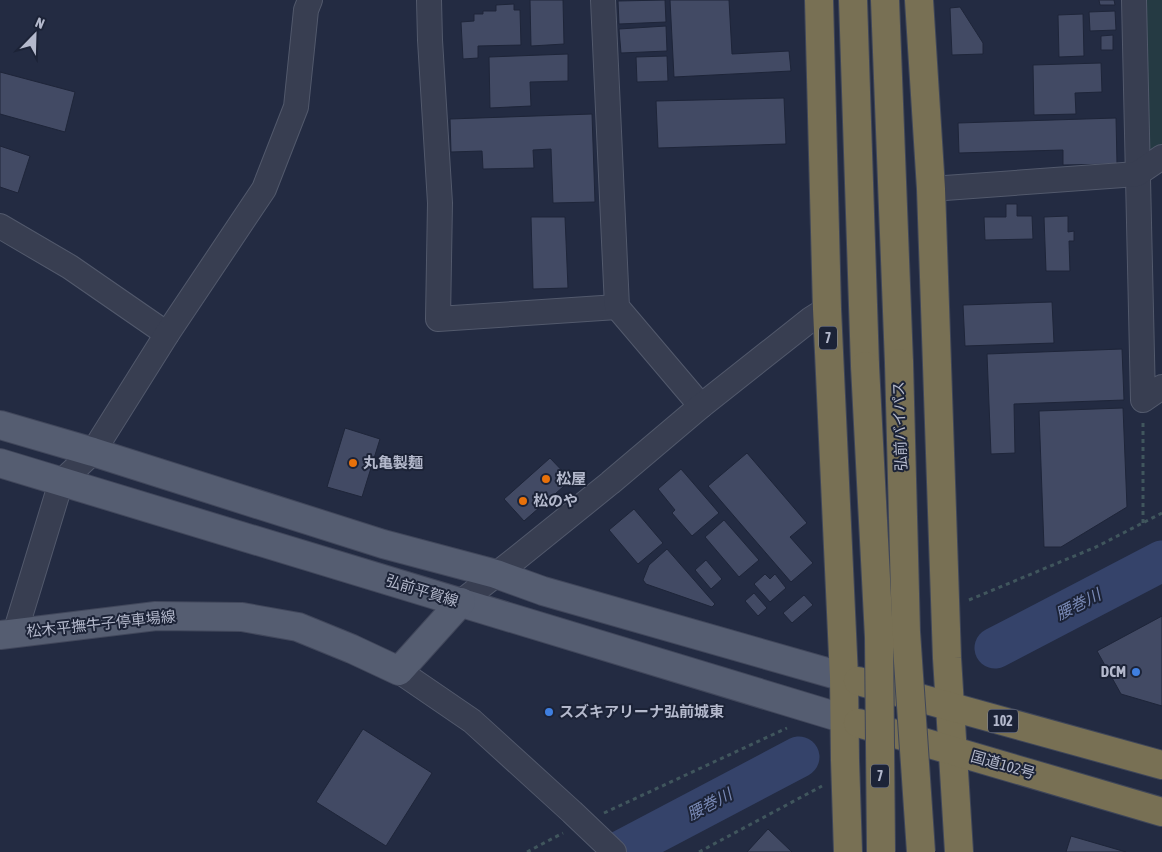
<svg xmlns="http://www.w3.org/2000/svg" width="1162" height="852" font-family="'Asap Condensed','Noto Sans JP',sans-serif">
	<rect width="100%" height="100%" fill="#232b42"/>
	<path fill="#253a43" d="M1143,0H1162V146L1158,149H1147Z"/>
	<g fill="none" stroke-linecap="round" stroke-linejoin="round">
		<g stroke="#35436a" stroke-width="41">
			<path d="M995,648L1162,561"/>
			<path d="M619,852L799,757"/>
		</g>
	</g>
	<g fill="#424a64" stroke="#1e2539">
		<path d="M530,0H563L564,44L531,46Z"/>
		<path d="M665,0L666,22L619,24L618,1Z"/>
		<path d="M670,0H729L732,54L789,51L791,71L674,77Z"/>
		<path d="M1099,0H1114L1115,5H1100Z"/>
		<path d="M514,4V10H520L521,45L478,46V58L463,59L461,22L474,21V14H483V11H496V5Z"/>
		<path d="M960,7L983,43V54L952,55L950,8Z"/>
		<path d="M1115,11L1116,30L1090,31L1089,12Z"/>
		<path d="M1083,14L1084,56L1059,57L1058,15Z"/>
		<path d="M666,26L667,51L621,53L619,29Z"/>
		<path d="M1113,35V50H1101V36Z"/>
		<path d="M568,54V81L530,82L531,106L490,108L489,57Z"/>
		<path d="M667,56L668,81L637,82L636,57Z"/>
		<path d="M1101,63L1102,92L1075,93L1076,114L1034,115L1033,65Z"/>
		<path d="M0,72L75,92L65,132L0,114Z"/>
		<path d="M784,98L786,144L658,148L656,101Z"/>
		<path d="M592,114L595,202L553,203L551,149L533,150L534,168L483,169L482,151L451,152L450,119Z"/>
		<path d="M1116,118L1117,164L1063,165V150L959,153L958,123Z"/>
		<path d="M0,146L30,156L18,193L0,187Z"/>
		<path d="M1006,204H1017V216H1032L1033,239L985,240L984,217H1006Z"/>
		<path d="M1068,216V232L1074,231V241H1069L1070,271H1046L1044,217Z"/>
		<path d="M531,217H565L568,288L533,289Z"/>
		<path d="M1052,302L1054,343L965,346L963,305Z"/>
		<path d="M1122,349L1124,400L1014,404L1015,453L991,454L987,354Z"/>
		<path d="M1123,408L1127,507L1061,547H1044L1039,411Z"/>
		<path d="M345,428L380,439L362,497L327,487Z"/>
		<path d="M747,453L807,523L790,537L813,563L791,582L708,486Z"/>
		<path d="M550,458L571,480L524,521L504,499Z"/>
		<path d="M681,469L719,513L692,536L672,513L675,510L658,489Z"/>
		<path d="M634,509L663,543L638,564L609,530Z"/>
		<path d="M724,520L759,560L739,577L705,537Z"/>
		<path d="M667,549L715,604L712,607L646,584L643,580L649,565Z"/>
		<path d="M706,560L722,579L711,589L695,570Z"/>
		<path d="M765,574L770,579L775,574L786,588L770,602L754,584Z"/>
		<path d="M754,593L767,608L758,616L745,601Z"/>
		<path d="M804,595L813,605L792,623L783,613Z"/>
		<path d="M1162,616V706L1121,694L1097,651Z"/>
		<path d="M363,729L432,773L386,846L316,802Z"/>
		<path d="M768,829L792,852H747Z"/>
		<path d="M1071,836L1126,852H1066Z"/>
	</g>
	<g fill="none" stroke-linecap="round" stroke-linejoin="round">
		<defs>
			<g id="minor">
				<path d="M429,0L430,40L440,203L438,319L617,307"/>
				<path d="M603,0L617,307L701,406"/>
				<path d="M1134,0L1143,400L1162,387"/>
				<path d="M931,189L1137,174L1162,157"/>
				<path d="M0,226L70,267L167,334"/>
				<path d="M461,602L517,558L610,483L701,406L811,319L827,309"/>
				<path d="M15,633L61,482L93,452L167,334L264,189L296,107L306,10L310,0"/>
				<path d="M399,671L472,721L572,812L614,852"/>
			</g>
			<g id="major">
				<path d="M0,425L93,452L383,544L496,574L543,591L844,677"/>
				<path d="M0,463L845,719"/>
				<path d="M0,635L156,616L242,617L298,627L352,649L399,671L461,602"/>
			</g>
			<g id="highway">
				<path d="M819,0L827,309L844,677L845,760L848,852"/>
				<path d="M853,0L865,366"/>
				<path d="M885,0L899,363"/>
				<path d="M919,0L931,189L947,658L959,852"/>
				<path d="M858,681L1162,765"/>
				<path d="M858,723L1162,812"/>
			</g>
		</defs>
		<use href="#minor" stroke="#52596c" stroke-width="26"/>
		<use href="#major" stroke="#41475b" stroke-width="30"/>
		<use href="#highway" stroke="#3f4659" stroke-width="30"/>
		<g stroke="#40565d" stroke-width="3" stroke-dasharray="4 4" stroke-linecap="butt">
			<path d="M1143,423V523"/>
			<path d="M969,600L1096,547L1162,513"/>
			<path d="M604,813L787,728"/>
			<path d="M527,852L563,833"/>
			<path d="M699,852L822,786"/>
		</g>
		<use href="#minor" stroke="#383e51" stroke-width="24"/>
		<use href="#major" stroke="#555d71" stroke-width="28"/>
		<use href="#highway" stroke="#787054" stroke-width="28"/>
		<defs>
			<g id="highway-bridge">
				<path d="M899,363L906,632L921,852"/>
				<path d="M865,366L879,637L881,852"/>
			</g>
		</defs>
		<use href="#highway-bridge" stroke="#3f4659" stroke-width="30" stroke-linecap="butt"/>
		<use href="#highway-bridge" stroke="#787054" stroke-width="28"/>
	</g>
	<g fill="#e8710a" stroke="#1c2337" stroke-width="2">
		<circle cx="353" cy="463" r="5"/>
		<circle cx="546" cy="479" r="5"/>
		<circle cx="523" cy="501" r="5"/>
	</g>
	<g fill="#3f7fe0" stroke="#1c2337" stroke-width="2">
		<circle cx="1136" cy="672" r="5"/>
		<circle cx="549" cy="712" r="5"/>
	</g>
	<g text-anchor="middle" stroke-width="4" stroke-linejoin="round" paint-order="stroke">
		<g fill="#1c2337" stroke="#868c9f" stroke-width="1">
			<rect x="819" y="326.5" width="18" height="23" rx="4"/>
			<rect x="988" y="709.5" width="30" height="23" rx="4"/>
			<rect x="871" y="764.5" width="18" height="23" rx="4"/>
		</g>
		<g font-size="14" font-weight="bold" fill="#b4b9cc">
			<text x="828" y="343">7</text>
			<text x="1003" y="726">102</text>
			<text x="880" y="781">7</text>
		</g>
		<g font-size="15" fill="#b4b9cc" stroke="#1c2337">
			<text transform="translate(900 426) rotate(-92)" y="5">弘前バイパス</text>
			<text transform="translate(422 591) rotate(17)" y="5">弘前平賀線</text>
			<text transform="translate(101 624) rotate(-6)" y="5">松木平撫牛子停車場線</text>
			<text transform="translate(1003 765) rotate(16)" y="5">国道102号</text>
		</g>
		<g font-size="15" font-weight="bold" fill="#b4b9cc" stroke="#1c2337" text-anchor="start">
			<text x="363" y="468">丸亀製麺</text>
			<text x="556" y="484">松屋</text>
			<text x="533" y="506">松のや</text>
			<text x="1126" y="677" text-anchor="end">DCM</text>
			<text x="559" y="717">スズキアリーナ弘前城東</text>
		</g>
		<g font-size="16" font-style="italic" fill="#7989b5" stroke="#1c2337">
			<text transform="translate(1078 604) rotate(-27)" y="6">腰巻川</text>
			<text transform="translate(709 804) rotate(-28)" y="6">腰巻川</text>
		</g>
	</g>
	<g transform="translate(35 35) rotate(23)" stroke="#1c2337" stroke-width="4" paint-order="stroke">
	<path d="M0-4L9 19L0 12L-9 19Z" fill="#b4b9cc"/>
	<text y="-8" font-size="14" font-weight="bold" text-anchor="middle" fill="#b4b9cc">N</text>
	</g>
</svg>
